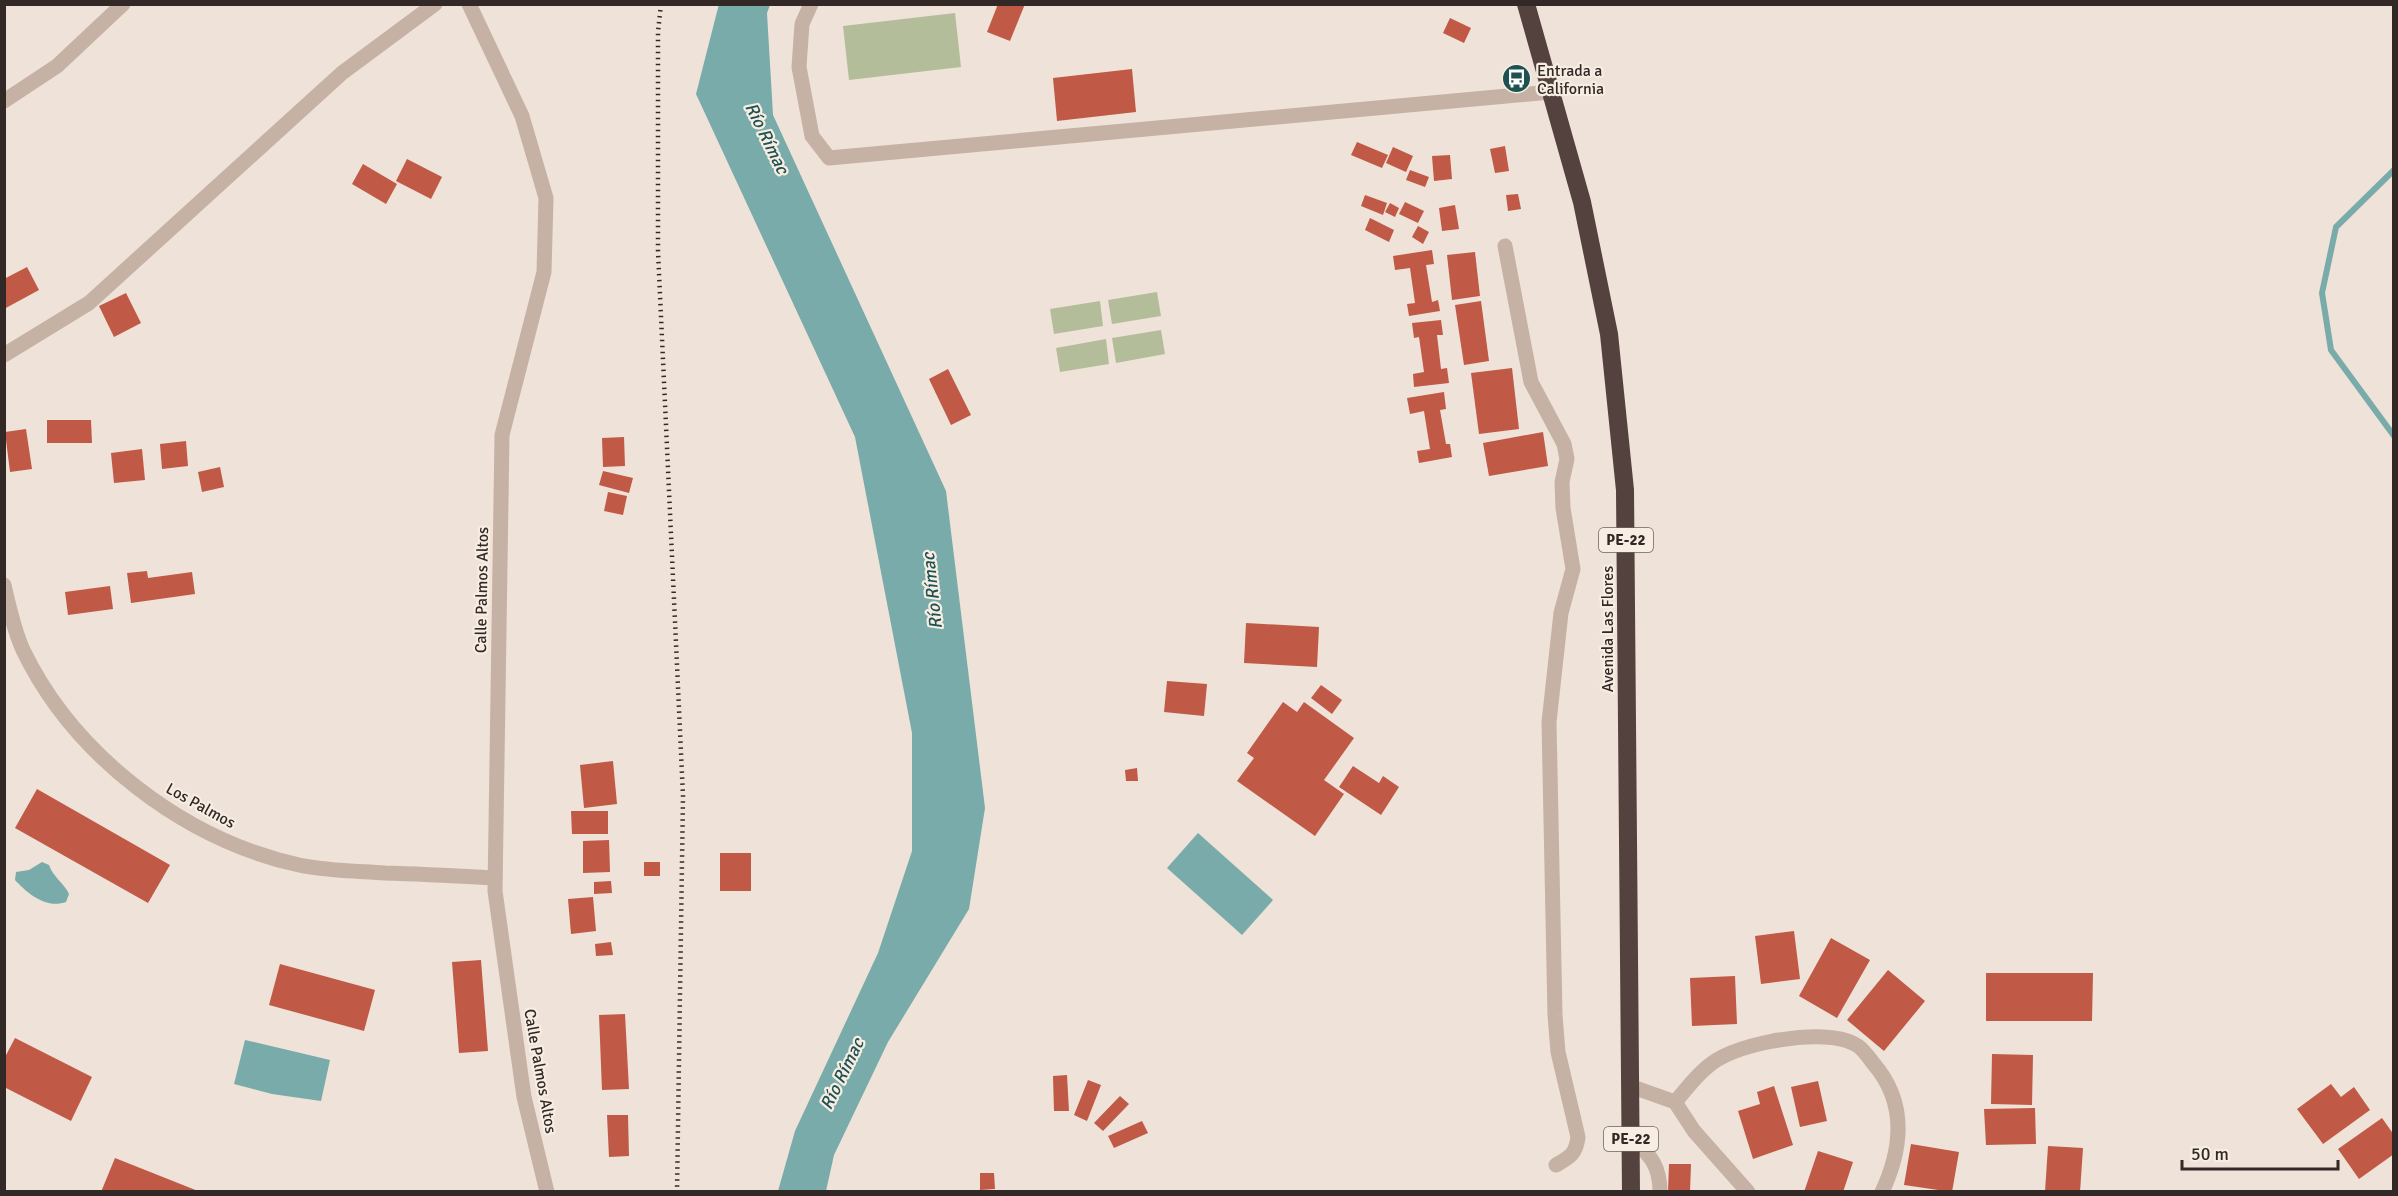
<svg xmlns="http://www.w3.org/2000/svg" width="2398" height="1196" font-family="Signika,sans-serif">
	<rect width="100%" height="100%" fill="#efe2d8"/>
	<g fill="#b4bd99">
		<path d="M955,13L961,67L849,80L843,26Z"/>
		<path d="M1157,292L1161,316L1112,324L1108,300Z"/>
		<path d="M1100,301L1103,326L1054,334L1050,309Z"/>
		<path d="M1161,330L1165,354L1116,363L1112,338Z"/>
		<path d="M1106,339L1109,364L1060,372L1056,348Z"/>
	</g>
	<g fill="#78aba9">
		<path d="M719,4L770,5L767,13L773,115L946,491L985,808L969,909L888,1042L834,1155L826,1191H778L795,1131L878,953L912,851V733L855,437L696,94Z"/>
		<path d="M1198,833L1273,900L1242,935L1167,868Z"/>
		<path d="M42,862L49,865C53,877 64,883 69,894L66,902C46,909 28,894 15,880L16,872L29,870Z"/>
		<path d="M245,1040L330,1060L321,1101L272,1094L234,1084Z"/>
	</g>
	<g fill="none" stroke-linecap="round" stroke-linejoin="round">
		<path stroke="#78aba9" stroke-width="6" d="M2394,170L2336,227L2322,293L2331,350L2394,436"/>
	</g>
	<g fill="#c05945">
		<path d="M998,4H1025L1010,41L987,32Z"/>
		<path d="M1450,18L1471,28L1464,43L1443,33Z"/>
		<path d="M1132,69L1136,112L1057,121L1053,78Z"/>
		<path d="M1357,142L1388,155L1382,168L1351,155Z"/>
		<path d="M1505,146L1509,171L1495,173L1490,149Z"/>
		<path d="M1393,147L1413,156L1406,172L1386,163Z"/>
		<path d="M1450,155L1452,179L1434,181L1432,156Z"/>
		<path d="M407,159L442,177L431,199L396,181Z"/>
		<path d="M363,164L397,184L386,204L352,184Z"/>
		<path d="M1410,170L1429,177L1425,187L1406,180Z"/>
		<path d="M1518,194L1521,209L1508,211L1506,195Z"/>
		<path d="M1365,195L1387,203L1383,215L1361,206Z"/>
		<path d="M1405,202L1424,211L1418,223L1399,214Z"/>
		<path d="M1390,203L1399,208L1395,217L1385,212Z"/>
		<path d="M1455,205L1459,229L1442,231L1439,208Z"/>
		<path d="M1370,218L1394,230L1389,242L1365,230Z"/>
		<path d="M1418,226L1429,232L1423,244L1412,237Z"/>
		<path d="M1432,250L1434,264L1426,265L1432,302L1438,300L1440,311L1409,316L1407,304L1415,303L1410,268L1395,270L1393,256Z"/>
		<path d="M1475,252L1480,296L1452,300L1447,255Z"/>
		<path d="M27,267L39,290L4,309V279Z"/>
		<path d="M126,293L141,323L114,337L99,306Z"/>
		<path d="M1481,301L1489,361L1464,365L1455,305Z"/>
		<path d="M1441,320L1443,335H1437L1441,369L1447,368L1449,383L1414,387L1413,374L1424,372L1419,337L1414,338L1412,323Z"/>
		<path d="M1512,368L1519,429L1479,434L1471,373Z"/>
		<path d="M948,369L971,415L951,425L929,379Z"/>
		<path d="M1444,392L1446,409L1440,410L1446,444H1450L1452,457L1419,463L1417,451L1430,449L1424,411L1410,414L1407,398Z"/>
		<path d="M47,420H91L92,443H47Z"/>
		<path d="M26,429L32,469L10,472L5,432Z"/>
		<path d="M1543,432L1548,466L1489,476L1483,443Z"/>
		<path d="M624,437L625,466L603,467L602,438Z"/>
		<path d="M186,441L188,466L162,469L160,444Z"/>
		<path d="M142,449L145,480L114,483L111,453Z"/>
		<path d="M220,467L224,487L202,492L198,472Z"/>
		<path d="M603,471L633,478L629,493L599,485Z"/>
		<path d="M608,492L627,496L623,515L604,511Z"/>
		<path d="M147,571L148,578L192,572L195,594L131,603L127,573Z"/>
		<path d="M110,586L113,609L68,615L65,592Z"/>
		<path d="M1246,623L1319,627L1317,667L1244,663Z"/>
		<path d="M1167,681L1207,684L1204,716L1164,712Z"/>
		<path d="M1321,685L1342,700L1332,714L1311,698Z"/>
		<path d="M1283,702L1297,712L1304,702L1354,738L1324,780L1344,794L1315,836L1237,781L1254,758L1247,753Z"/>
		<path d="M613,761L617,804L584,808L580,765Z"/>
		<path d="M1353,766L1379,783L1383,776L1399,787L1381,815L1339,787Z"/>
		<path d="M1137,768L1138,781H1126L1125,770Z"/>
		<path d="M37,789L170,865L148,903L15,828Z"/>
		<path d="M571,811H608V834H572Z"/>
		<path d="M609,840L610,872L583,873V841Z"/>
		<rect x="720" y="853" width="31" height="38"/>
		<rect x="644" y="862" width="16" height="14"/>
		<path d="M611,881L612,893L594,894V882Z"/>
		<path d="M593,897L596,931L571,934L568,899Z"/>
		<path d="M1794,931L1800,979L1761,984L1755,936Z"/>
		<path d="M1831,938L1870,960L1837,1018L1799,996Z"/>
		<path d="M611,942L613,955L596,956L595,944Z"/>
		<path d="M481,960L488,1051L459,1053L452,962Z"/>
		<path d="M280,964L375,990L364,1031L269,1005Z"/>
		<path d="M1888,970L1925,1001L1884,1051L1847,1020Z"/>
		<path d="M1986,973H2093L2092,1021H1986Z"/>
		<path d="M1735,976L1737,1024L1692,1026L1690,978Z"/>
		<path d="M625,1014L629,1089L602,1090L599,1015Z"/>
		<path d="M15,1038L92,1077L71,1121L4,1087V1059Z"/>
		<path d="M1992,1054L2033,1055L2032,1105L1991,1104Z"/>
		<path d="M1067,1075L1069,1111H1054L1053,1076Z"/>
		<path d="M1088,1080L1101,1085L1087,1121L1074,1115Z"/>
		<path d="M1818,1081L1827,1121L1800,1127L1791,1087Z"/>
		<path d="M2331,1084L2341,1097L2354,1087L2370,1110L2323,1144L2297,1109Z"/>
		<path d="M1774,1086L1793,1145L1753,1159L1738,1111L1760,1104L1757,1092Z"/>
		<path d="M1120,1096L1129,1104L1103,1131L1094,1123Z"/>
		<path d="M2035,1108L2036,1144L1986,1145L1984,1109Z"/>
		<path d="M607,1115H628L629,1156L609,1157Z"/>
		<path d="M2382,1118L2394,1135V1154L2359,1179L2338,1149Z"/>
		<path d="M1142,1121L1148,1133L1114,1148L1108,1136Z"/>
		<path d="M1911,1144L1959,1152L1952,1192L1904,1185Z"/>
		<path d="M2048,1146L2083,1148L2080,1192H2045Z"/>
		<path d="M1818,1151L1853,1162L1843,1192H1804Z"/>
		<path d="M115,1158L198,1191V1192H101Z"/>
		<path d="M1669,1164H1691L1690,1192H1668Z"/>
		<path d="M980,1173H994L995,1189L980,1190Z"/>
	</g>
	<g fill="none" stroke-linecap="round" stroke-linejoin="round">
		<g stroke="#c6b1a5" stroke-width="15">
			<path d="M469,4L522,116L546,198L544,272L502,435L495,891L524,1097L547,1192"/>
			<path d="M811,4L802,24L799,67L812,136L829,158L1551,92"/>
			<path d="M4,101L57,66L123,4"/>
			<path d="M1505,246L1531,382L1564,444L1567,459L1562,482L1563,508L1573,569L1561,613L1549,722L1555,1015L1558,1052L1578,1137C1576,1154 1570,1157 1556,1165"/>
			<path d="M4,355L89,303L342,73L435,4"/>
			<path d="M4,585C9,607 14,630 23,650C74,756 185,840 299,865C328,871 356,871 385,873C422,874 458,876 495,878"/>
			<path d="M1630,1086L1675,1102L1694,1131L1748,1192"/>
			<path d="M1675,1102C1685,1091 1694,1078 1706,1068C1722,1053 1752,1045 1773,1041C1797,1037 1836,1032 1858,1046C1864,1050 1869,1058 1873,1063C1907,1102 1903,1147 1882,1192"/>
			<path d="M1631,1136C1649,1155 1660,1164 1660,1192"/>
		</g>
		<path stroke="#53423d" stroke-width="18" d="M1526,4L1582,202L1609,334L1625,490L1631,1192"/>
		<path stroke="#322926" stroke-width="4.5" stroke-dasharray="1.5 4.5" stroke-linecap="butt" d="M661,4L658,32V251L683,796L677,1192"/>
	</g>
	<defs>
		<symbol id="bus-disc" viewBox="-11 -11 22 22"><circle r="9.5" fill="#1e5151" stroke="#f7ede3"/><path d="M-5-6H5V4H4V6H2V4H-2V6H-4V4H-5ZM-3.5-4V0h7V-4ZM-3.5 1.2v1.5H-2V1.2ZM2 1.2v1.5H3.5V1.2Z" fill="#fff"/></symbol>
	</defs>
	<g fill-rule="evenodd">
		<use href="#bus-disc" x="1500" y="62" width="33" height="33"/>
	</g>
	<g text-anchor="middle" stroke-width="4.5" stroke-linejoin="round" paint-order="stroke">
		<g fill="#f7ede3" stroke="#6d645f" stroke-width="1.5">
			<rect x="1599" y="528" width="54" height="24" rx="4.5"/>
			<rect x="1604" y="1127" width="54" height="24" rx="4.5"/>
		</g>
		<g font-size="15" font-weight="bold" fill="#322926">
			<text x="1626" y="545">PE-22</text>
			<text x="1631" y="1144">PE-22</text>
		</g>
		<g font-size="16" fill="#322926" stroke="#f7ede3" text-anchor="start">
			<text x="1537" y="76">Entrada a<tspan x="1537" dy="18">California</tspan></text>
		</g>
		<g font-size="16" fill="#322926" stroke="#f7ede3">
			<text transform="translate(481 590) rotate(-89)" y="6">Calle Palmos Altos</text>
			<text transform="translate(1607 629) rotate(-90)" y="6">Avenida Las Flores</text>
			<text transform="translate(201 805) rotate(29)" y="6">Los Palmos</text>
			<text transform="translate(541 1071) rotate(80)" y="6">Calle Palmos Altos</text>
		</g>
		<g font-size="18" font-style="italic" fill="#1e5151" stroke="#f7ede3">
			<text transform="translate(767 138) rotate(64)" y="6">Río Rímac</text>
			<text transform="translate(932 591) rotate(-96)" y="6">Río Rímac</text>
			<text transform="translate(842 1074) rotate(-64)" y="6">Río Rímac</text>
		</g>
	</g>
	<rect width="2398" height="1196" fill="none" stroke="#322926" stroke-width="12"/>
	<path d="M2182 1160v9h156v-9" fill="none" stroke="#322926" stroke-width="3"/>
	<text x="2191" y="1160" font-size="18" fill="#322926" stroke="#f7ede3" stroke-width="4.5" paint-order="stroke">50 m</text>
</svg>
